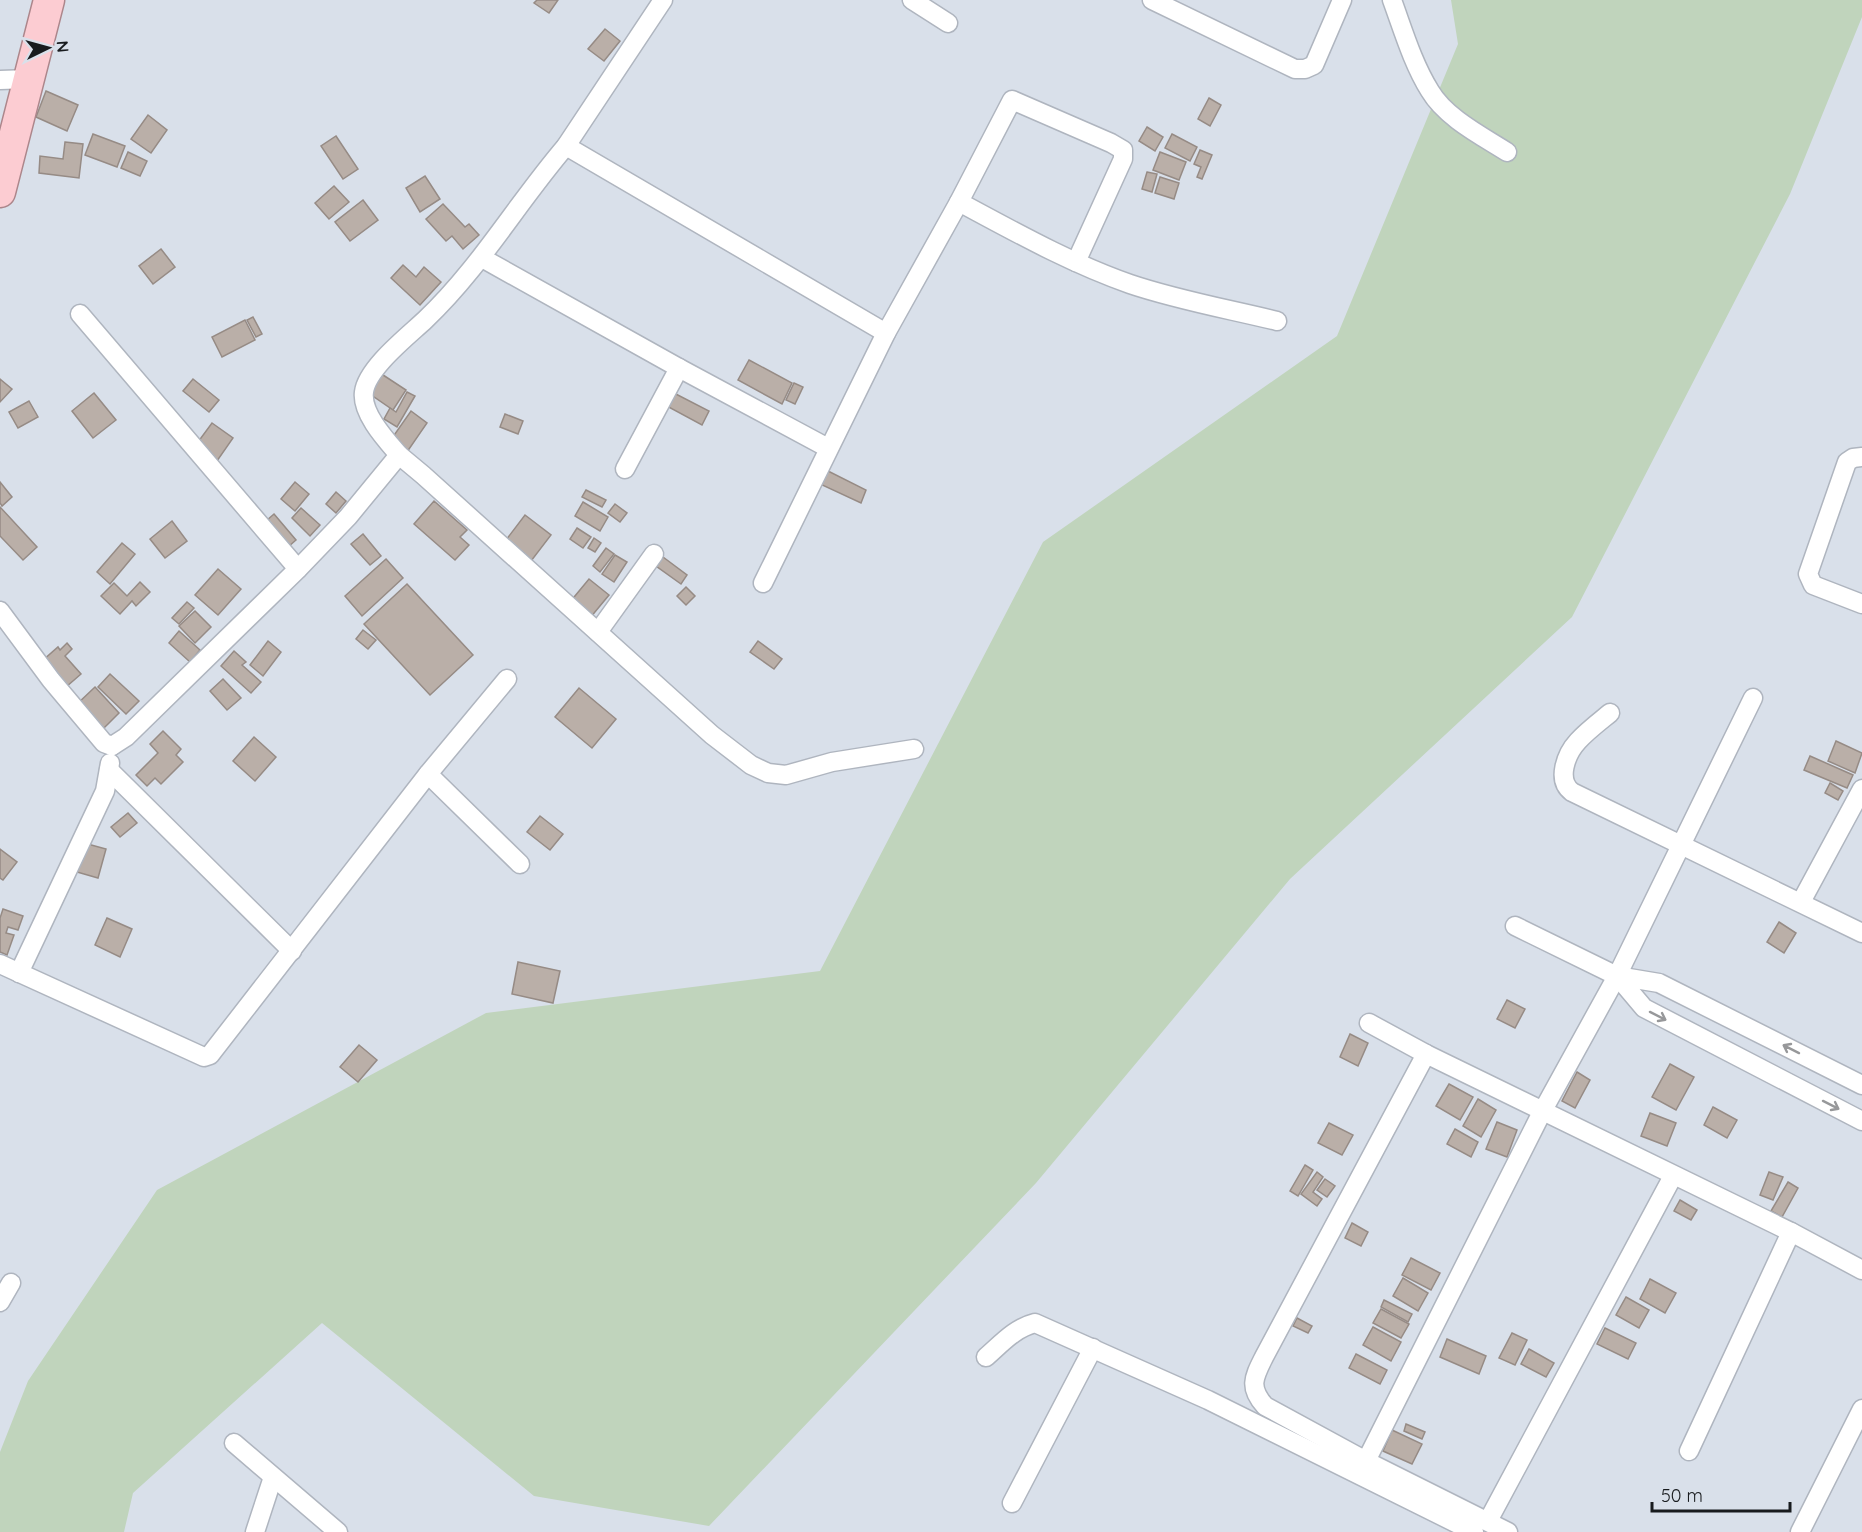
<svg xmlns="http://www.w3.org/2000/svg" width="1862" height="1532" font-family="Quicksand,sans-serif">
	<rect width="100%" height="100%" fill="#d9e0ea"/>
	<path fill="#c0d4bc" d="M1451,0H1862V17L1790,194L1572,617L1290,879L1036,1183L709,1526L534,1496L322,1323L133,1493L124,1532H0V1452L28,1381L157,1190L486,1013L820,971L1043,542L1337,336L1458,44Z"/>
	<g fill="#baafa8" stroke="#968b85" stroke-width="1.5">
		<path d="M537,0H558L549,13L534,3Z"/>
		<path d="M605,29L620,41L604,61L588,49Z"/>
		<path d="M46,91L78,105L67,131L36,117Z"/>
		<path d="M1209,98L1221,105L1210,126L1198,119Z"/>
		<path d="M148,115L167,130L151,153L131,139Z"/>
		<path d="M1147,127L1163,137L1155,151L1139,141Z"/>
		<path d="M93,134L125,146L117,167L85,155Z"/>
		<path d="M1172,134L1197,147L1190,161L1165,148Z"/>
		<path d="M336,136L358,169L343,179L321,146Z"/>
		<path d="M65,142L83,144L79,178L39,173L40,156L63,159Z"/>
		<path d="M1200,150L1212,155L1202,179L1197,177L1201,167L1194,164Z"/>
		<path d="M128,152L147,161L140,176L121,168Z"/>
		<path d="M1160,152L1186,162L1179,180L1153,170Z"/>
		<path d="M1147,172L1157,174L1152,192L1142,189Z"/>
		<path d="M425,176L440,199L420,212L406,188Z"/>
		<path d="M1160,177L1179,183L1174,199L1155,193Z"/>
		<path d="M334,186L349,202L329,219L315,203Z"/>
		<path d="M363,200L378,220L350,241L335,222Z"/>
		<path d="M443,204L465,227L469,224L479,235L463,249L452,236L446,241L426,219Z"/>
		<path d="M161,249L175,267L153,284L139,266Z"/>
		<path d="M403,265L416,277L424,267L441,282L420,305L391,278Z"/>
		<path d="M253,317L262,334L256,337L247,320Z"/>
		<path d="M245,320L255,340L222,357L212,337Z"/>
		<path d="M749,360L792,383L782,404L738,380Z"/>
		<path d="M380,373L406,390L393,410L367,392Z"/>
		<path d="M0,379L12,389L0,402Z"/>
		<path d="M193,379L219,400L209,412L183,391Z"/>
		<path d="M794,383L803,387L795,404L786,400Z"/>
		<path d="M670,391L709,411L702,425L663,404Z"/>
		<path d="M407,392L415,396L397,427L384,419L390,408L396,412Z"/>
		<path d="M94,393L116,420L93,438L72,411Z"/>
		<path d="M29,401L38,417L18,428L9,412Z"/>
		<path d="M411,411L427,423L407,452L390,441Z"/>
		<path d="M505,414L523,421L518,434L500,427Z"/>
		<path d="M212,423L233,438L217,461L195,446Z"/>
		<path d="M826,470L866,490L861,503L820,484Z"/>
		<path d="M0,482L12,497L2,506L0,503Z"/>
		<path d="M295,482L309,494L295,511L281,499Z"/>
		<path d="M586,490L606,500L602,507L582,497Z"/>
		<path d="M336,492L346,501L336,513L326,504Z"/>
		<path d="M434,501L467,530L460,537L469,545L455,560L414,524Z"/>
		<path d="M583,502L608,517L600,531L575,516Z"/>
		<path d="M615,504L627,513L620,522L608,513Z"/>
		<path d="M0,507L37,547L23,560L0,536Z"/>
		<path d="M301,508L320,525L310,536L292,518Z"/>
		<path d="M274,514L296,540L288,547L266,521Z"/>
		<path d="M525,515L551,535L528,565L519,558L524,553L506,540Z"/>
		<path d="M172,521L187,541L165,558L150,539Z"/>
		<path d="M577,528L591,537L583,548L570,539Z"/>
		<path d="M363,534L381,556L370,565L351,544Z"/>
		<path d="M594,538L601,543L595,552L588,548Z"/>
		<path d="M122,543L135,554L110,584L97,572Z"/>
		<path d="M606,548L614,554L600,572L593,566Z"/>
		<path d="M615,555L627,562L614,582L602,574Z"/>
		<path d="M663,557L687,575L681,584L656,566Z"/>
		<path d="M386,559L403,578L362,616L345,596Z"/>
		<path d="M218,569L241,589L218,615L195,595Z"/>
		<path d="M589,579L609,595L590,618L570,602Z"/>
		<path d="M140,582L150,592L136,606L132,601L120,614L101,596L114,583L127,596Z"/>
		<path d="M407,584L473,655L430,695L364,624Z"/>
		<path d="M686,587L695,596L686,605L677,596Z"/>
		<path d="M187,602L194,608L179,624L172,618Z"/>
		<path d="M195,611L211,627L195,643L179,626Z"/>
		<path d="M363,630L376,640L368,649L356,639Z"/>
		<path d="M179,631L200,650L190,662L169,643Z"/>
		<path d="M268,641L281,652L263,676L250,665Z"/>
		<path d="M758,641L782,659L774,669L750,652Z"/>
		<path d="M67,643L72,649L65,656L81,674L66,687L42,661L58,647L60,650Z"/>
		<path d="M234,651L246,662L242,665L261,682L251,693L221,666Z"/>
		<path d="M110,674L139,701L126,714L98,687Z"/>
		<path d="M223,679L241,698L227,710L210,691Z"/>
		<path d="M95,687L119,713L100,732L75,706Z"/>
		<path d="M579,688L616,719L592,748L555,717Z"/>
		<path d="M163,731L181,749L176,755L183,762L161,784L155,778L147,786L136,775L158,753L150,744Z"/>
		<path d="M254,737L276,757L255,781L233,761Z"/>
		<path d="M1836,741L1862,753L1855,773L1828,761Z"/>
		<path d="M1810,756L1853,775L1847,788L1804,770Z"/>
		<path d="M1830,783L1843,791L1838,800L1825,793Z"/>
		<path d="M128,813L137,823L120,837L111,827Z"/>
		<path d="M540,816L563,834L550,850L527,832Z"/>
		<path d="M84,843L106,849L98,878L77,872Z"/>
		<path d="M0,849L17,862L3,880L0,878Z"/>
		<path d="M3,909L23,916L18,930L8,927L6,933L14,935L7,955L0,952V918Z"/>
		<path d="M107,918L132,929L120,957L95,945Z"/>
		<path d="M1779,922L1796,933L1784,953L1767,942Z"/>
		<path d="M518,962L560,971L553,1003L512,994Z"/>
		<path d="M1507,1000L1525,1009L1515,1028L1497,1019Z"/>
		<path d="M1350,1034L1368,1043L1358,1066L1340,1057Z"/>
		<path d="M359,1045L377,1060L358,1082L340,1067Z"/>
		<path d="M1670,1064L1694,1077L1676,1110L1652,1097Z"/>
		<path d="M1577,1072L1590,1080L1575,1108L1562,1101Z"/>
		<path d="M1449,1084L1473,1097L1460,1120L1436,1106Z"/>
		<path d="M1478,1099L1496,1110L1481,1137L1463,1126Z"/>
		<path d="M1713,1107L1737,1120L1727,1138L1704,1125Z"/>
		<path d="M1650,1113L1676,1123L1667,1146L1641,1136Z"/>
		<path d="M1497,1122L1517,1130L1507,1157L1486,1149Z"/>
		<path d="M1329,1123L1353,1135L1342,1155L1318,1143Z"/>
		<path d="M1455,1129L1478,1142L1471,1157L1447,1144Z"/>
		<path d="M1305,1165L1313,1170L1298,1196L1290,1191Z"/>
		<path d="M1317,1172L1323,1177L1313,1192L1322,1199L1317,1206L1301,1194Z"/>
		<path d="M1769,1172L1783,1177L1773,1200L1760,1195Z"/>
		<path d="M1325,1179L1335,1186L1327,1197L1317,1190Z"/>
		<path d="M1788,1182L1798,1188L1782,1217L1771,1211Z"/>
		<path d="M1680,1200L1697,1210L1691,1220L1674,1211Z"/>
		<path d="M1352,1223L1368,1232L1361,1246L1345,1238Z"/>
		<path d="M1411,1258L1440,1273L1431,1290L1402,1275Z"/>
		<path d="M1403,1278L1428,1293L1418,1311L1393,1296Z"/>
		<path d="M1650,1279L1676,1293L1665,1313L1640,1299Z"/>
		<path d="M1626,1297L1649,1310L1639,1328L1616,1315Z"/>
		<path d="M1384,1300L1412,1314L1408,1322L1381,1307Z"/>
		<path d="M1381,1309L1409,1324L1401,1338L1373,1323Z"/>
		<path d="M1297,1318L1312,1326L1308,1333L1293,1326Z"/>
		<path d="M1373,1327L1401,1342L1391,1361L1363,1345Z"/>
		<path d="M1605,1328L1636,1343L1628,1359L1597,1344Z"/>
		<path d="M1512,1333L1527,1340L1515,1365L1499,1358Z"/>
		<path d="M1447,1339L1486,1356L1479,1374L1440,1357Z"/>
		<path d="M1529,1349L1554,1363L1546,1377L1521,1364Z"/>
		<path d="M1356,1354L1387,1370L1380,1384L1349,1368Z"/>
		<path d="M1406,1424L1425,1432L1422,1439L1404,1431Z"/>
		<path d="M1392,1430L1422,1444L1412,1464L1383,1451Z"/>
	</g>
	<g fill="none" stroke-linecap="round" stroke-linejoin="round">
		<defs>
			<g id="minor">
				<path d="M912,0L948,23"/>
				<path d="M1152,0L1295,69H1305L1314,65L1342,0"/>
				<path d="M1392,0C1403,30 1413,64 1430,91C1446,118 1482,136 1507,152"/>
				<path d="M0,80L29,79"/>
				<path d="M566,146L886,333"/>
				<path d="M959,202C1015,232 1070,263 1130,284C1177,300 1228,309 1277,321"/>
				<path d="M482,258L679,368L828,448"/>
				<path d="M80,314L298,569"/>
				<path d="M399,455L423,475L712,735L751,765L768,773L786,775L832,762L914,749"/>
				<path d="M1862,457L1853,458L1847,462L1808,574L1813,585L1862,604"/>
				<path d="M625,469L679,368"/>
				<path d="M763,583L886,333L959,202L1012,100L1111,143L1123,150V159L1076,262"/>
				<path d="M0,611L51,680L104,743L112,746"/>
				<path d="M598,632L654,554"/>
				<path d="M1610,713C1599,722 1587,731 1578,741C1566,754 1556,780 1572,792L1862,933"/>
				<path d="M112,746L126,737L298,569L348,517L399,455C386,440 361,413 364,392C367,368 408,336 425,320C480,268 517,203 566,146L663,0"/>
				<path d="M109,770L292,951"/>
				<path d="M428,774L520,864"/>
				<path d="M1801,902L1862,789"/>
				<path d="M1515,926L1617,976L1659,983L1862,1085"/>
				<path d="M0,964L204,1057L210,1055L428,774L507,679"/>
				<path d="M19,973L105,791L110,763"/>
				<path d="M1617,976L1644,1008L1862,1121"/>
				<path d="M1369,1023L1426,1054L1791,1232L1862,1270"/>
				<path d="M1426,1054L1264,1357C1254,1377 1248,1387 1265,1406L1366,1461L1508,1532"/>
				<path d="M0,1302L11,1283"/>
				<path d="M986,1357C1002,1343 1015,1328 1035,1323L1208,1400L1474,1532"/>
				<path d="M234,1443L338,1532"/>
				<path d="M1689,1451L1791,1232"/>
				<path d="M1366,1461L1542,1112L1617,976L1753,698"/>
				<path d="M1012,1503L1093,1348"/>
				<path d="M1488,1521L1673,1176"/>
				<path d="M255,1532L273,1477"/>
				<path d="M1800,1532L1862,1409"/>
			</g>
			<path id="trunk" d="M0,192L49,0"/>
		</defs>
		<use href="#minor" stroke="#afb5bf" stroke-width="21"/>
		<use href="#trunk" stroke="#ac868b" stroke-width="33"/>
		<use href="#minor" stroke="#fff" stroke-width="18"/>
		<use href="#trunk" stroke="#fcccd2" stroke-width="30"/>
	</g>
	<defs><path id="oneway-shaft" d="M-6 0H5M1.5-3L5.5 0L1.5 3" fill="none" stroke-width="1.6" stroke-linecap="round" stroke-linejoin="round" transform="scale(1.5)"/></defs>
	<g stroke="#97989a">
		<use href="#oneway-shaft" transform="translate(1658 1016) rotate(27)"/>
		<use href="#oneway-shaft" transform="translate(1791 1049) rotate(-153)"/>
		<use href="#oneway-shaft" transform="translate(1831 1105) rotate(27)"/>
	</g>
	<g transform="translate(48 48) rotate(85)" stroke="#d9e0ea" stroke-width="4.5" paint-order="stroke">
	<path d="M0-4.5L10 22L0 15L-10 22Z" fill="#181b1e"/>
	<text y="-9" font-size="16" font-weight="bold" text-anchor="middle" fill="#181b1e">N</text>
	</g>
	<path d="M1652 1502v9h138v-9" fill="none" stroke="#181b1e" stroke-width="3"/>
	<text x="1661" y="1502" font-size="18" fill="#181b1e" stroke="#d9e0ea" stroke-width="4.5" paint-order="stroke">50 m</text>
</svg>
